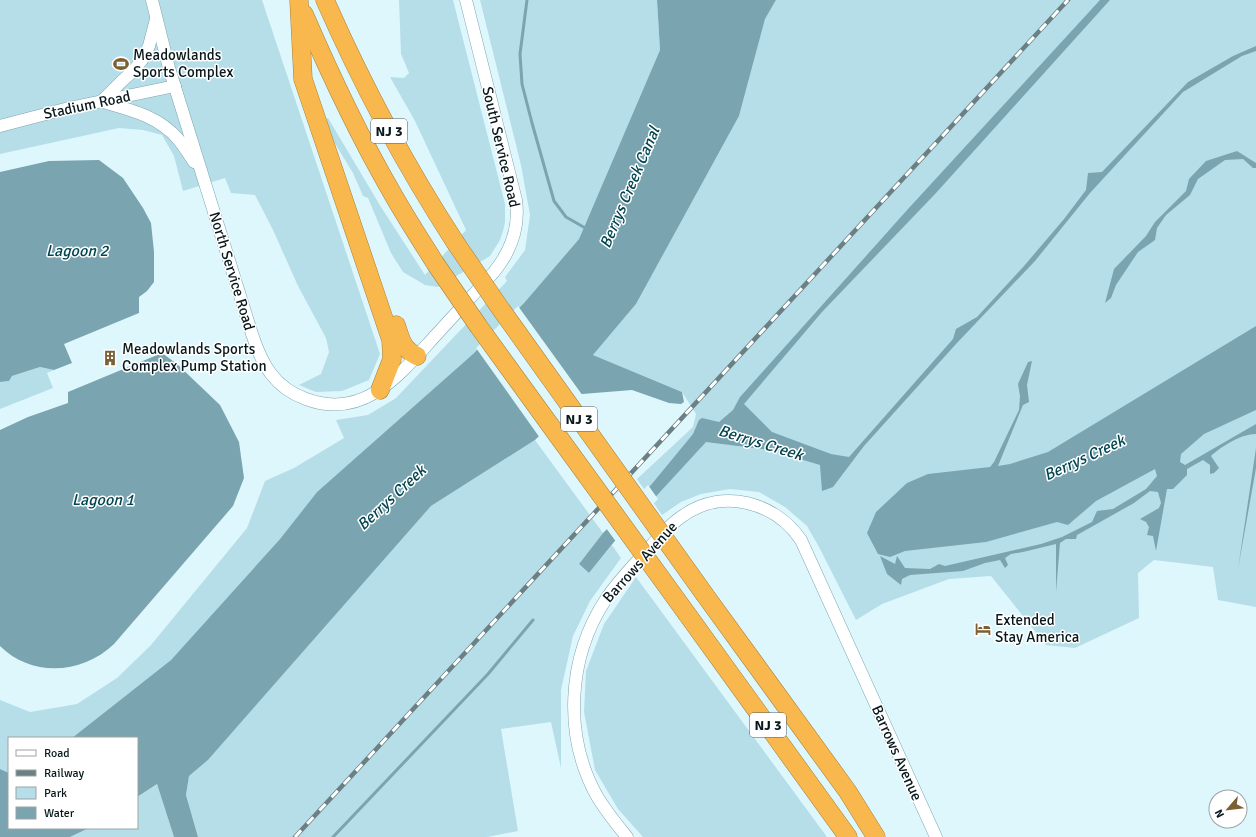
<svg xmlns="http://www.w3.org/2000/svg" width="1256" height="837" font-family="Signika,sans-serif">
	<rect width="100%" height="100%" fill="#def7fd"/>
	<g fill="#b6dee9">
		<path d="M0,0H262L380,354L369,380L342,391L316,392L299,385L321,374L329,352L326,338L298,286L273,230L255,195L231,193L225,178L183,191L174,156L162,135L143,130L119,128L0,154Z"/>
		<path d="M399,0H453L505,204V222L503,231L500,240L490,256L438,287L425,285L403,272L391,253L368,198L363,196L353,173L331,137L324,119L328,118L381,207L425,275L466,230L415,121L390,77L404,78L409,73L401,54Z"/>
		<path d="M480,0H657L660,50L579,239L524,303L473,354L317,492L280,539L171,660L72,738H9V773L0,769V700L30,712L77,704L117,678L151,645L247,528L265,481L294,468L344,438L336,420L368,415L396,398L507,281L505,277L525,250L530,215L521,165Z"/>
		<path d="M776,0H1256V607L1218,600L1213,567L1154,560L1138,573L1139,618L1075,648L1046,645L991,576L949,579L882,604L856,620L819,547L807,526L785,507L759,492L730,489L701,494L681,502L662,515L637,479L693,427L696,414L682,392L593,355L636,304L739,116L765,19Z"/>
		<path d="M40,367L54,370L47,373L53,388L0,409V382L9,381L12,376Z"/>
		<path d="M535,440L603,533L579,564L589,573L612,545L621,558L590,601L573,636L561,690V768L551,722L501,729L518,831L487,837H198L186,795L189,776L208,760L431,506Z"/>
		<path d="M636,577L827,837H643L618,809L595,770L584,712L586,671L604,624Z"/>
		<path d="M157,784L174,837H70L89,828H137V797Z"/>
	</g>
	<g fill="#7aa4af">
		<path d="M657,0H776L765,19L739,116L636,304L593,355L682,392L684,402L681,404L669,403L632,390L582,394L535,440L431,506L208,760L189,776L186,795L198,837H174L157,784L137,797V738H72L171,660L280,539L317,492L473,354L524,303L579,239L660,50Z"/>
		<path d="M1100,0H1110L936,193L822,312L744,404L772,432L831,454L849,457L953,339L956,329L977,317L1024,266L1064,219L1086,190L1088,173L1102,172L1188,82L1233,56L1256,46V51L1242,56L1183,92L1090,193L1035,261L956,344L864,446L833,487L822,491L820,465L770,450L706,442L614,542L589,573L579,564L603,533L651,485L693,434L699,420L702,418L719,422L733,410L740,397L908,209Z"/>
		<path d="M1237,151L1256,163V168H1253L1243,159L1225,160L1198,179L1190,195L1166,215L1157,228L1155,240L1138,252L1116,285L1111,298L1105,303L1114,269L1146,236L1155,222L1186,191L1189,179L1206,161Z"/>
		<path d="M99,160L123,178L143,208L151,223L154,252V282L147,291L139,297V313L64,344L72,363L54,370L40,367L12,376L9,381L0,382V172L49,161Z"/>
		<path d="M1256,326V410L1204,434L1181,454L1180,462L1185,465L1256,424V434C1241,434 1222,446 1211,456L1219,468L1214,473L1210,474V465L1203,460L1187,469V475L1173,489H1167L1156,551L1153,536L1147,535L1149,527L1146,522L1140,519L1159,508L1161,503L1158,492L1150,491L1134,503L1077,535L1076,539H1066L1060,543L1056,592V544L1023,552L1011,554L1005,558L1008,565L1005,568L1000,560L985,563L963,571L910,575L902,579L901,585L887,574L880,556L895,564L897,556L905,568L930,569L939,564L945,566L1041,544L1062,537L1092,522L1097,511L1113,509L1146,489L1157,476L1155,469L1096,501L1068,525L1057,522L986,542L905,551L890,557L878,554L867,533L876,512L907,483L928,474L990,467L994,462L1019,410L1020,396L1018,384L1028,362L1032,361L1027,385L1029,402L1023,405L998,466L1010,464L1048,452Z"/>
		<path d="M162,353L177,364L220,405L239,442L244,478L233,506L114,644C83,674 32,678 0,646V430L28,417L68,403V392Z"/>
		<path d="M1256,448V468L1238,569Z"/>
		<path d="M0,769L9,773V828H89L70,837H0Z"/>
	</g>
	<g fill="#def7fd">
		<path d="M518,306L583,396L540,438L476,348Z"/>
		<path d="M648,485L658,499L617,543L606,528Z"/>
	</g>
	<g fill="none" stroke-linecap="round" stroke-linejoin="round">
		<g stroke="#7aa4af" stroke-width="3">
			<path d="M527,0L520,54L522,84L532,123L554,201L566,217L587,229"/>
			<path d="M333,837L488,674L533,620"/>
		</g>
		<defs>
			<g id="minor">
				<path d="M152,0L169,68L252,334C262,365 275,388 306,399C365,421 401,373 436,335C455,314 475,293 494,272C511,251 520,228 516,200L466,0"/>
				<path d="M102,101L122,81L133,71L142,60L149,46L156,19"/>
				<path d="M103,102C131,110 158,116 178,139C184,146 189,155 194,162"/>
				<path d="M0,126L69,108L175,86"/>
				<path d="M627,837C617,825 607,812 598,798C563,737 567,658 606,599C616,584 628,571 641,557C654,543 667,526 684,515C723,488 775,502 801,540L936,837"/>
			</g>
			<g id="highway">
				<path d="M325,0C362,84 405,165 455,242"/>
				<path d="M299,1L303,79L391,340L392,359L380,390"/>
				<path d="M304,14C330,74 358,134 391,191C405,216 420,239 435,263"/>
				<path d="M396,325C401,339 402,349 417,356"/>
				<path d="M705,595L848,792L876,837"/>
				<path d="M687,614L848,837"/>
			</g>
		</defs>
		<use href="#minor" stroke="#7ea5af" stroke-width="13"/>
		<use href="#highway" stroke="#a4803c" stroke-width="19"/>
		<use href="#minor" stroke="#fff" stroke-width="12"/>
		<use href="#highway" stroke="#f8b84e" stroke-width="18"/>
		<defs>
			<path id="rail" d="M295,837L1068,0"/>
		</defs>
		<use href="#rail" stroke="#6c8084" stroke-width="4.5"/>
		<use href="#rail" stroke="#fff" stroke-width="3" stroke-dasharray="9" stroke-linecap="butt"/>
		<defs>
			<g id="highway-bridge">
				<path d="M455,242L500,308L705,595"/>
				<path d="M435,263L479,327L687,614"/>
			</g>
		</defs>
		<use href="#highway-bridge" stroke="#a4803c" stroke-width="19" stroke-linecap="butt"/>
		<use href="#highway-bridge" stroke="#f8b84e" stroke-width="18"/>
	</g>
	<defs>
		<symbol id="stadium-bare" viewBox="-9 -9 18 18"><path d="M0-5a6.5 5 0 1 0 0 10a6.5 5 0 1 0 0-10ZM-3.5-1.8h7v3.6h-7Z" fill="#7c6033" stroke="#fff" stroke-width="2.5" paint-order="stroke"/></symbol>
		<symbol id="building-bare" viewBox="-9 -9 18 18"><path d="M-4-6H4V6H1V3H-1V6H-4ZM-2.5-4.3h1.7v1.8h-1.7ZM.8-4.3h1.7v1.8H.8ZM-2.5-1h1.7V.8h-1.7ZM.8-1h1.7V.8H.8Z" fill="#7c6033" stroke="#fff" stroke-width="2.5" paint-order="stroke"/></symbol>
		<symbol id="hotel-bare" viewBox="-9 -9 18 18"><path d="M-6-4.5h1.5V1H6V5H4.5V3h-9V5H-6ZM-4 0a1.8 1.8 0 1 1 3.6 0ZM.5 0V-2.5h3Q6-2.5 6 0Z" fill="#7c6033" stroke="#fff" stroke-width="2.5" paint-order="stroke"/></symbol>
	</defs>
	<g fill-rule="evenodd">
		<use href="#stadium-bare" x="110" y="53" width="22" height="22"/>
		<use href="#building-bare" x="99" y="347" width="22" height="22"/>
		<use href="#hotel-bare" x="972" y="618" width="22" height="22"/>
	</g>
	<g text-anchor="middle" stroke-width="3" stroke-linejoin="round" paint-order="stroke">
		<g fill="#fff" stroke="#535d60" stroke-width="1">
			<rect x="371" y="119" width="36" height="24" rx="3"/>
			<rect x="561" y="407" width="36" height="24" rx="3"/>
			<rect x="750" y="713" width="36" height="24" rx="3"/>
		</g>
		<g font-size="14" font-weight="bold" fill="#09181c">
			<text x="389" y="136">NJ 3</text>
			<text x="579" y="424">NJ 3</text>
			<text x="768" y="730">NJ 3</text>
		</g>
		<g font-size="15" fill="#09181c" stroke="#fff" text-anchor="start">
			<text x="133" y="60">Meadowlands<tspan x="133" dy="17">Sports Complex</tspan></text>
			<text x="122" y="354">Meadowlands Sports<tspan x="122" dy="17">Complex Pump Station</tspan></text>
			<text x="995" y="625">Extended<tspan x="995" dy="17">Stay America</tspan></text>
		</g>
		<g font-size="15" fill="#09181c" stroke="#fff">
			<text transform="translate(87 105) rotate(-12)" y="5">Stadium Road</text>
			<text transform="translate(501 147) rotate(77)" y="5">South Service Road</text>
			<text transform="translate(232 271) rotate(73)" y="5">North Service Road</text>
			<text transform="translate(640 562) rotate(-48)" y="5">Barrows Avenue</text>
			<text transform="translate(897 753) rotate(66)" y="5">Barrows Avenue</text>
		</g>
		<g font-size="16" font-style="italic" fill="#024551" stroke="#fff">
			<text transform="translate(629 187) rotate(-67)" y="6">Berrys Creek Canal</text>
			<text x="77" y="256">Lagoon 2</text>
			<text transform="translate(761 442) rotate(17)" y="6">Berrys Creek</text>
			<text transform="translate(1084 457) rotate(-25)" y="6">Berrys Creek</text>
			<text transform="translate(391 497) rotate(-43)" y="6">Berrys Creek</text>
			<text x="103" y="505">Lagoon 1</text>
		</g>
	</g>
	<rect x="8" y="737" width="130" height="92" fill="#ffffff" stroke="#9da3a4"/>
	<rect x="16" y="750" width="20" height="6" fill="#ffffff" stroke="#9da3a4"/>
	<text x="44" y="757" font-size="12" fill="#09181c">Road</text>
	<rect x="16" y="770" width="20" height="6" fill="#6c8084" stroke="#9da3a4"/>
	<text x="44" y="777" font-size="12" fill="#09181c">Railway</text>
	<rect x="16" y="787" width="20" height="12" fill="#b6dee9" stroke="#9da3a4"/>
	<text x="44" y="797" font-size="12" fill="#09181c">Park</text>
	<rect x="16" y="807" width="20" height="12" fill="#7aa4af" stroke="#9da3a4"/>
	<text x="44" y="817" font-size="12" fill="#09181c">Water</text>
	<g transform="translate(1228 809) rotate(242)"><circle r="19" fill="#ffffff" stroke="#9da3a4"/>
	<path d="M0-3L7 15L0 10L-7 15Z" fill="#7c6033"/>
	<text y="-6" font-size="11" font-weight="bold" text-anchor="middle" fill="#09181c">N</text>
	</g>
</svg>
